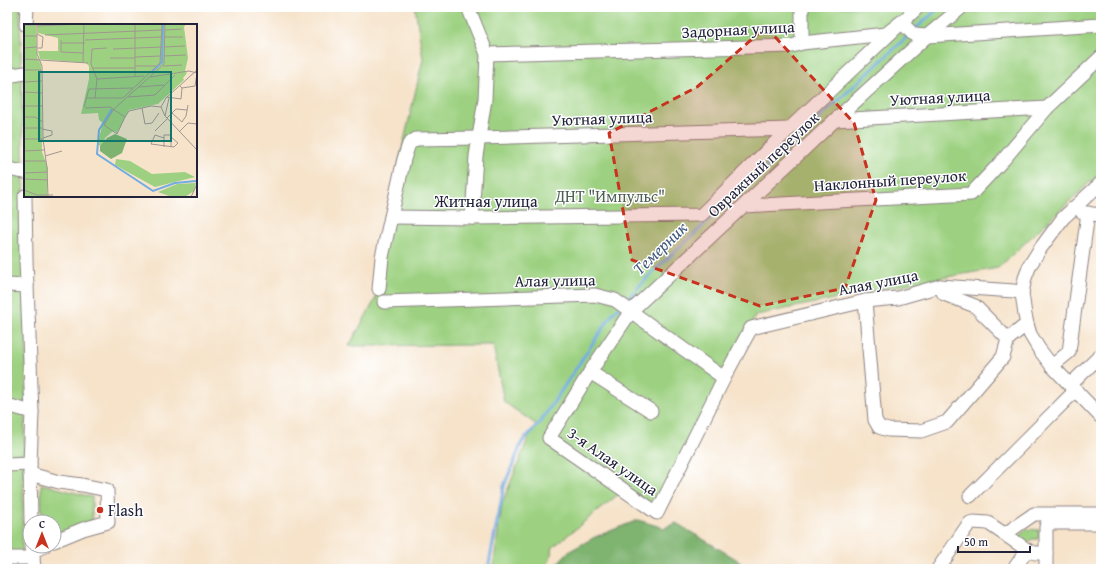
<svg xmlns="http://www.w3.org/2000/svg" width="1108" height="576" font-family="'Gentium Book Plus',serif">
	<rect width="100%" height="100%" fill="#fff"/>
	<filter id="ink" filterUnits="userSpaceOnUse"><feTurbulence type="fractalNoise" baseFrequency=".025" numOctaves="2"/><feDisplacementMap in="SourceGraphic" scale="8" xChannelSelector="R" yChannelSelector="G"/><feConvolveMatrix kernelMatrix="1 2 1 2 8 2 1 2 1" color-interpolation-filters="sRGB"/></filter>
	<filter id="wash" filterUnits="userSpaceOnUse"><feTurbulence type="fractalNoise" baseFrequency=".012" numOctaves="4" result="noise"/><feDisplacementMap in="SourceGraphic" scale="16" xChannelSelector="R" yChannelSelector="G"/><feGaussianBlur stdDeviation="0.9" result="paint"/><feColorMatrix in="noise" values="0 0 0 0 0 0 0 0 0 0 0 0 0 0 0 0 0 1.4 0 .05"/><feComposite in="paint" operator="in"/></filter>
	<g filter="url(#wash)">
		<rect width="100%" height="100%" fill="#f6e3ca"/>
		<g fill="#9dd181" stroke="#607a5e">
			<path d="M7,7H20L27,325L22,555L25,569H7Z"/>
			<path d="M415,7H1101V172L998,268L907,284L756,315L654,509L625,489L553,547L547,569H493L502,504L529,436L537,425L504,402L493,345L349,346L376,298L380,244L423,59Z"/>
			<path d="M41,484L92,497V524L54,539V522H42Z"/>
			<path d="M1026,529L1039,530L1038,539H1032L1028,543L1019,537Z"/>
		</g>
		<path fill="#7eb36f" stroke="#506a55" d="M638,520L664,528L676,523L741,562L736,569H552L568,552L595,537Z"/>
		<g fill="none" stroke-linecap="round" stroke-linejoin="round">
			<g stroke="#72ace3" stroke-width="3">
				<path d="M914,30L940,7"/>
				<path d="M624,302L653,272L909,35"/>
				<path d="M488,569L504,486L522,442L541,421L613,313L619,307"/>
			</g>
		</g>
	</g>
	<g filter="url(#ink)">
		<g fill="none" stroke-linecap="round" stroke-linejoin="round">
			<defs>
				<g id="minor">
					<path d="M468,7L487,54L485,99L476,156L472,218"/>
					<path d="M802,7V43"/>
					<path d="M26,25L27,7"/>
					<path d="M487,54L792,46L802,43L886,34L901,22L914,35L927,36L1101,25"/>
					<path d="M7,76L25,73"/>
					<path d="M835,120L1047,108"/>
					<path d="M7,169L25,172"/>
					<path d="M1101,183L1063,218L1040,249L1030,265L1025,278L1022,293L1025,315L1027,324L1030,334L1039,349L1052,366L1101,417"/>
					<path d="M25,196L26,260L32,412L30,464L31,522"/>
					<path d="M744,206L971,194L1004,159L1047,108L1101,57"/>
					<path d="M1081,211L1084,213L1101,215"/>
					<path d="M391,217L472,218L701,215L789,129L918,7"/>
					<path d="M7,285L27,286"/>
					<path d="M940,286L944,294L975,306L1008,339L1027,324"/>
					<path d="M379,289L382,257L404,159L409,144L416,139L479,138L789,129"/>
					<path d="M865,301L875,420L879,427L888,430L921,431L947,422L1003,357L1008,339"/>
					<path d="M384,302L595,295L615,300L724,378L751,328L865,301L898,298L940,286L1014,291L1022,293"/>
					<path d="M1052,366L1069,352L1088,213"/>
					<path d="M590,372L651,411"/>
					<path d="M724,378L657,513L549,438L590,372L631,311L835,120L927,36L962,7"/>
					<path d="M1070,385L1101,355"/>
					<path d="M7,405L32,412"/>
					<path d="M7,465L30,464"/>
					<path d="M30,474L59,482L82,485L107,490L108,522L83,529L54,541"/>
					<path d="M970,496L1076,390"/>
					<path d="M1005,534L1034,514H1101"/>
					<path d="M32,546L34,569"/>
					<path d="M33,551L44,546"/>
					<path d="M7,558H33"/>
					<path d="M938,569L968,525L970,523L973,522L988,523L1029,551L1035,553H1046"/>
					<path d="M1014,569L1027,550"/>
					<path d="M1046,569V527L1047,524L1050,523H1101"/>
				</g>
			</defs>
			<use href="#minor" stroke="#8c8282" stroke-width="15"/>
			<use href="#minor" stroke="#fff" stroke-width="13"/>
		</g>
	</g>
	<path fill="#c8321e" fill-opacity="0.2" stroke="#c8321e" stroke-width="3" stroke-dasharray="8 5" stroke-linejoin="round" d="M766,27L854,123L876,200L845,288L760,306L632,260L609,133L697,87Z"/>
	<circle fill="#c8321e" stroke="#fff" stroke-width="1.5" cx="100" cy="510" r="4"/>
	<g text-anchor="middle" stroke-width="3" stroke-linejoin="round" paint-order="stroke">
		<g font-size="16" fill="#22223b" stroke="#fff">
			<text transform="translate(738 29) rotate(-3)" y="6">Задорная улица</text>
			<text transform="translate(940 97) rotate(-3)" y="6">Уютная улица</text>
			<text transform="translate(602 118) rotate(-2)" y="6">Уютная улица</text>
			<text transform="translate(763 164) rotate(-43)" y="6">Овражный переулок</text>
			<text transform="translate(890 180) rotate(-4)" y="6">Наклонный переулок</text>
			<text x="486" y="207">Житная улица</text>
			<text transform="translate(555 280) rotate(-1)" y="6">Алая улица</text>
			<text transform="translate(878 282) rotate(-11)" y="6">Алая улица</text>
			<text transform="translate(613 461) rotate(35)" y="6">3-я Алая улица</text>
		</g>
		<g font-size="16" fill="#4d5f54" stroke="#fff">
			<text x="610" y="202">ДНТ "Импульс"</text>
		</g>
		<g font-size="16" fill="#22223b" stroke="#fff" text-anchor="start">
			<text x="108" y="516">Flash</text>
		</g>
		<g font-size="17" font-style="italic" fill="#42597e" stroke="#fff">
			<text transform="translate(660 248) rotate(-44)" y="6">Темерник</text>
		</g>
	</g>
	<g transform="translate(24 24)">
		<rect width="173" height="173" fill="#f6e3ca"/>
		<path d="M0,0H12L13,33L17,41L18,128L24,144L23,173H0ZM13,0H162L160,3L164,34L161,47L163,49L159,54L160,56L134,80L105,86L93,109L89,107L81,114L79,122L73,121L79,99L75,96L74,89L57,90L65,55V42L62,39L16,35L14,27H34V14L14,9ZM92,135L106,137L128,150L161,148L171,153L131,163L91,141ZM172,159L170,167L161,173L145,172L134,168L153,160Z" fill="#9dd181"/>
		<path d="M91,110L103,115L98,129L87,135L76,127V122L83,114Z" fill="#7eb36f"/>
		<path fill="none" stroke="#72ace3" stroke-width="2" d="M127,49L138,38L139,0M88,85L75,106L73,130L129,167L151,159L172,157"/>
		<path fill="none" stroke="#a19691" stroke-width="1" d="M13,0V30L18,42L19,115L23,144L24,173M0,1H13M13,2L60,0M141,6L158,5M13,10L19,13L18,24H14M21,11L138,6M0,12H13M140,13H159M37,16V28L60,29M61,16L138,13M37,19H61M140,23L161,22M0,24L13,23M89,25L138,23M140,32L162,31M111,33L137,32M86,34H111M0,35L64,39M59,38L60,0M111,42H132M139,42L158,41M69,44H111M0,46H18M111,53V0M126,53L165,47L173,49M73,55L120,52M0,58L18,57M115,63L140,61M158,64L171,62L173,49M0,68L18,69M104,73L131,71L151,51M143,73L157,75L158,64L156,62M62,74H99L136,39L138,0M71,74L73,55L67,40L68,25L83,24M0,82H18M60,83L65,65L109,64M137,83L141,92L173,126M137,83L142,74L173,46M61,84L86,83L101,93L105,87L127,82L137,83M118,84L121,100L128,99L135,89M148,89L158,98L162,92L164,81M141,92L145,74M0,93H11L19,98M101,93L93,110L80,101L90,85L140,40L141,0M143,94L152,85L163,86M0,104H18M18,105L28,107V111L19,114M131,107L143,95M155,108L164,99L173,100M140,114L131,111L127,120L150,123L154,119L147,113M0,115H19M140,123V111H147V123M0,127L20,126M21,132L38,127M0,137H22M0,149L23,148M0,155L24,156M0,166L13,171H29M167,173L173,160"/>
		<path fill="#0f766e" fill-opacity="0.15" stroke="#0f766e" stroke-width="2" d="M15,48H147V117H15Z"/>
		<rect width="173" height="173" fill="none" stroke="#22223b" stroke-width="2"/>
	</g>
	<rect width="1108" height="576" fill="none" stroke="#fff" stroke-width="24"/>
	<g transform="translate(42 534)"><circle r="19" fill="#ffffff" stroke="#a7a7b1"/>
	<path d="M0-3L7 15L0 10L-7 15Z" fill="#c8321e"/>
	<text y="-6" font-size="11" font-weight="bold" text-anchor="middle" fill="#22223b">С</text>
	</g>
	<path d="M958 546v6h72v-6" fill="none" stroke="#22223b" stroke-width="2"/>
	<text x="964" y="546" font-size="12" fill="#22223b" stroke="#ffffff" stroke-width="3" paint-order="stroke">50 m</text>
</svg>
